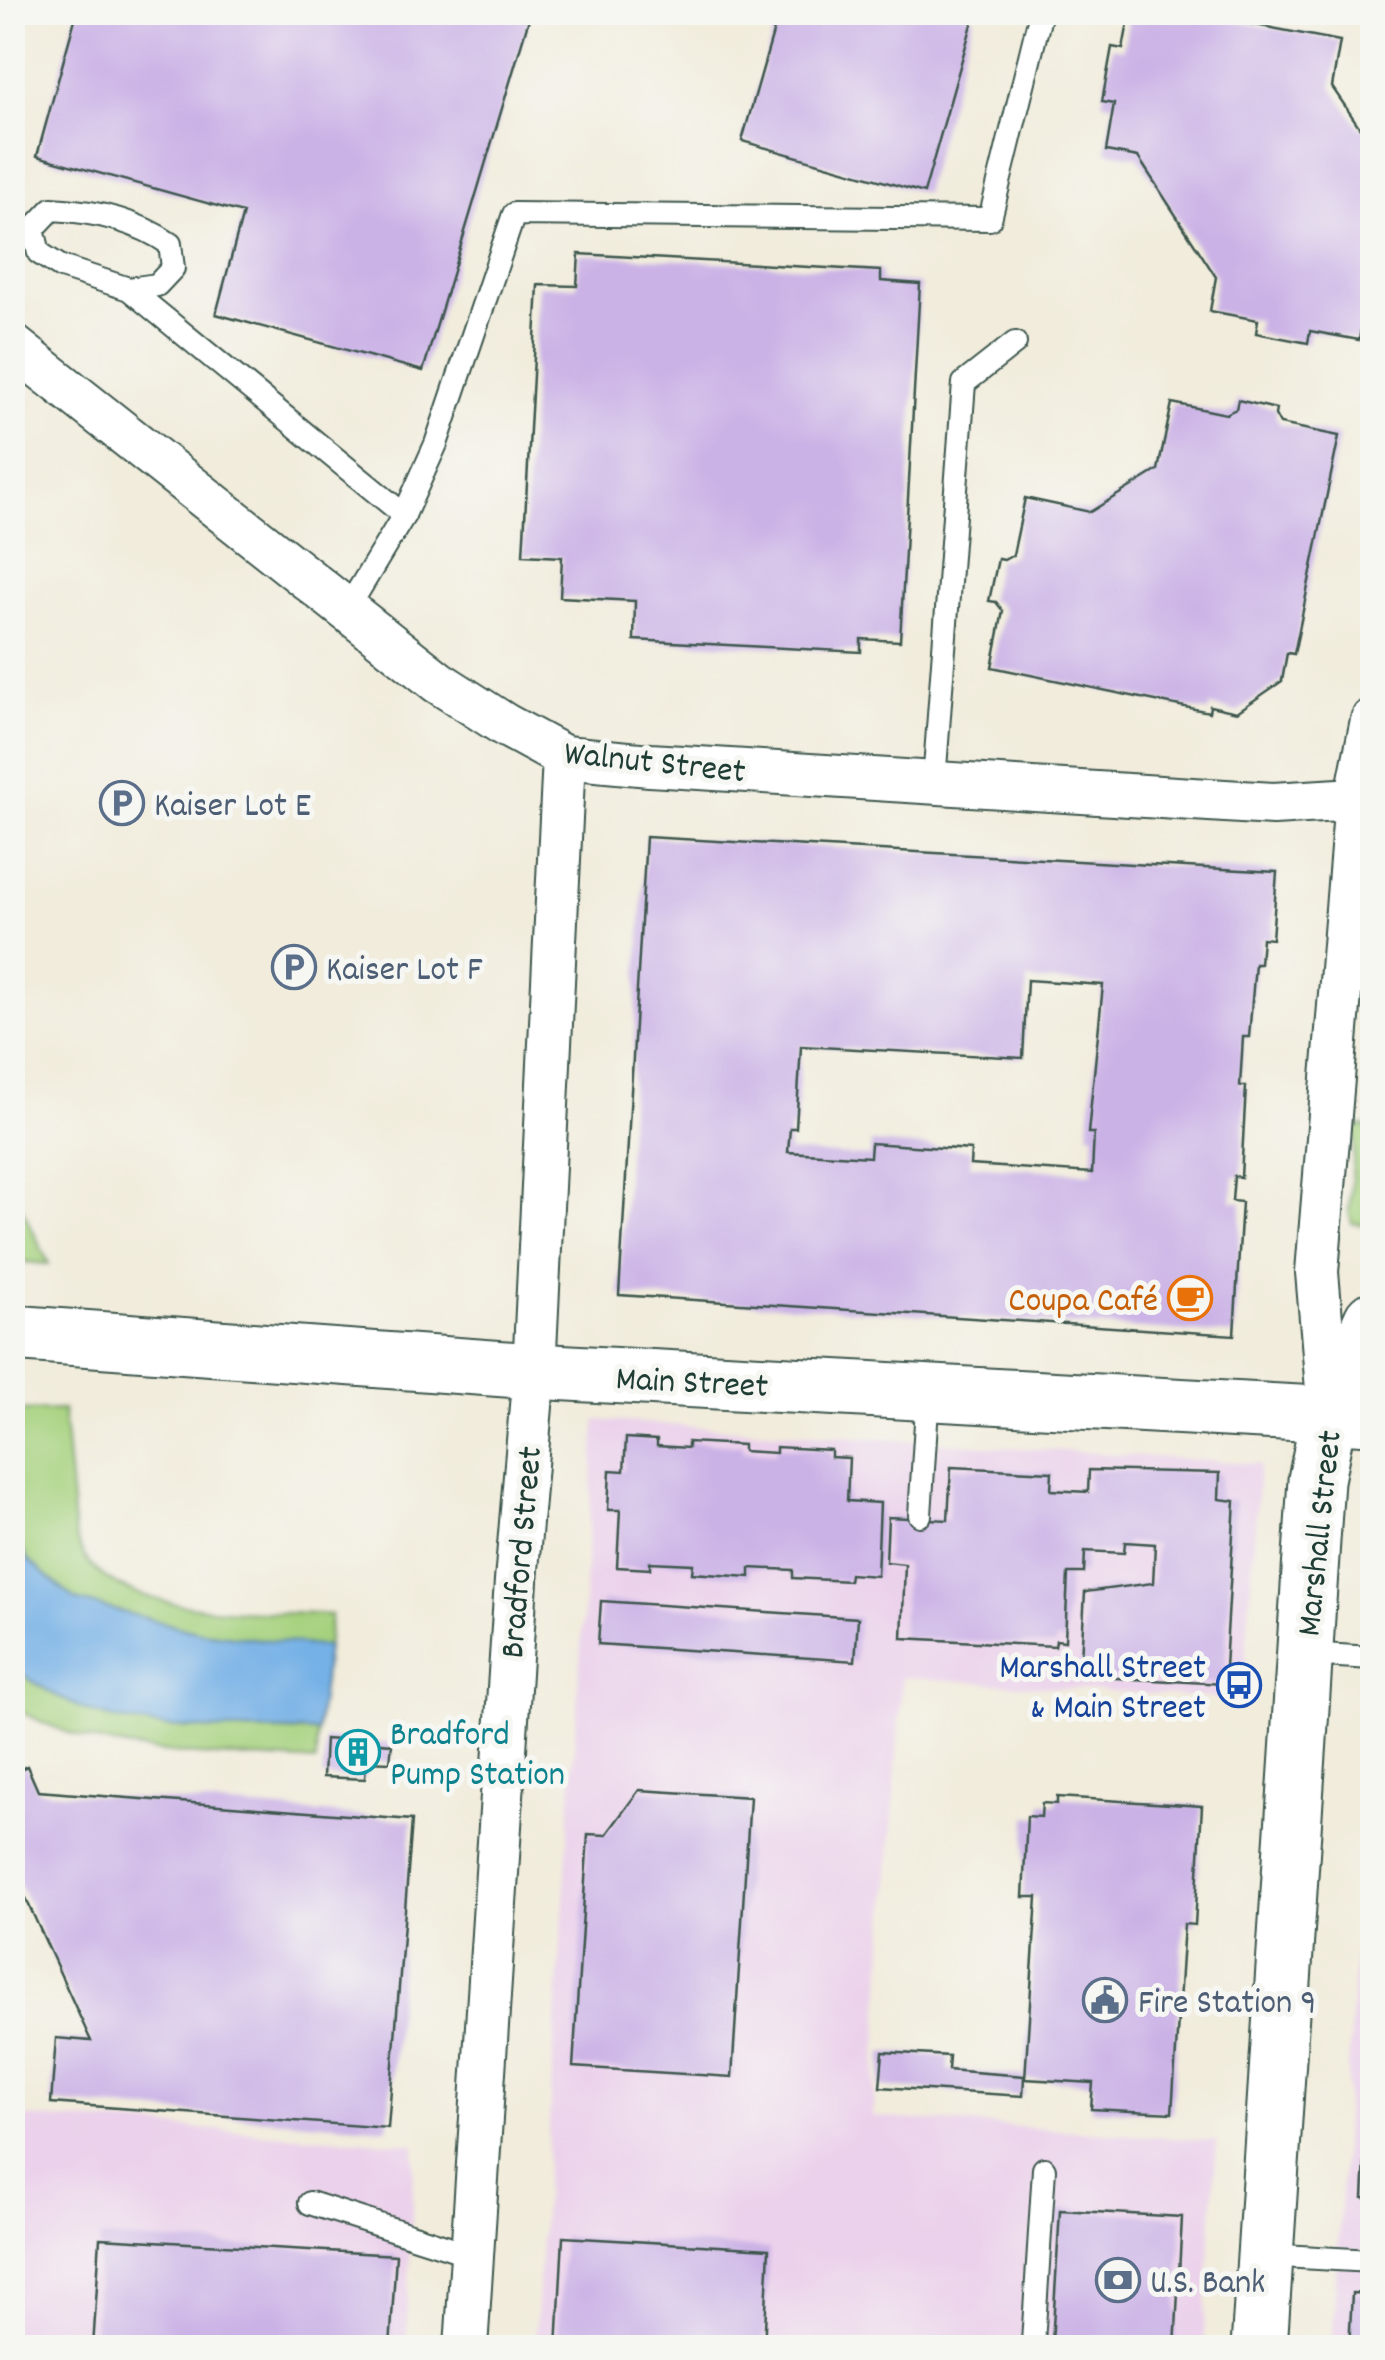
<svg xmlns="http://www.w3.org/2000/svg" width="1385" height="2360" font-family="Dekko,sans-serif">
	<rect width="100%" height="100%" fill="#f6f6f2"/>
	<filter id="ink" filterUnits="userSpaceOnUse"><feTurbulence type="fractalNoise" baseFrequency=".01" numOctaves="2"/><feDisplacementMap in="SourceGraphic" scale="20" xChannelSelector="R" yChannelSelector="G"/><feConvolveMatrix kernelMatrix="1 2 1 2 8 2 1 2 1" color-interpolation-filters="sRGB"/></filter>
	<filter id="wash" filterUnits="userSpaceOnUse"><feTurbulence type="fractalNoise" baseFrequency=".0048" numOctaves="4" result="noise"/><feDisplacementMap in="SourceGraphic" scale="40" xChannelSelector="R" yChannelSelector="G"/><feGaussianBlur stdDeviation="2.25" result="paint"/><feColorMatrix in="noise" values="0 0 0 0 0 0 0 0 0 0 0 0 0 0 0 0 0 1.4 0 .05"/><feComposite in="paint" operator="in"/></filter>
	<g filter="url(#wash)">
		<rect width="100%" height="100%" fill="#f1ecdb"/>
		<g fill="#ebd1eb">
			<path d="M596,1420L1259,1464L1243,1700L902,1677L873,2117L1217,2141L1203,2347L534,2348Z"/>
			<path d="M1372,1655V2347H1332Z"/>
			<path d="M12,2116L415,2144L406,2347H13Z"/>
		</g>
		<g fill="#a5d17d" stroke="#628758" stroke-width="2.5">
			<path d="M1356,1126L1372,1127V1213L1364,1225L1352,1223L1349,1211Z"/>
			<path d="M13,1190L49,1264L13,1261Z"/>
			<path d="M63,1410C66,1441 69,1472 72,1503C73,1515 73,1529 77,1541C103,1620 263,1610 331,1615L327,1647L200,1632L75,1600L27,1559L13,1529L15,1411Z"/>
			<path d="M12,1668C38,1685 65,1703 94,1713C154,1733 252,1729 317,1732L316,1762C243,1756 163,1758 92,1740C64,1733 38,1720 13,1708Z"/>
		</g>
		<path fill="#74b0e6" stroke="#4a768d" stroke-width="2.5" d="M12,1529L27,1559L75,1600L200,1632L327,1647L317,1732C249,1728 157,1735 94,1713C65,1703 38,1685 13,1668Z"/>
		<g id="blocks">
			<g fill="#cbb2e6" fill-rule="evenodd">
				<path d="M77,12H531L423,371L216,314L243,213L37,156Z"/>
				<path d="M779,12H960L974,17L924,193L742,141Z"/>
				<path d="M1130,12H1188L1340,41L1332,87L1360,128L1372,131V267L1359,340L1310,331L1308,343L1256,333L1258,320L1210,311L1216,277L1138,157L1106,151L1114,104L1102,102L1112,47L1123,49Z"/>
				<path d="M579,254L881,271V281L920,284L900,641L861,639V652L634,640L635,601L560,597L562,557L523,555L538,285L577,286Z"/>
				<path d="M1238,400L1276,409L1275,415L1280,424L1339,436L1294,654L1287,653L1282,681L1237,712L1210,706L1209,712L992,667L1003,611L996,602L989,601L998,559L1004,560L1013,555L1025,498L1090,512L1158,470L1172,403L1226,414L1236,409Z"/>
				<path d="M646,837L1277,872L1272,939L1262,938L1260,964H1255L1249,1037H1243L1240,1086H1246L1241,1177L1234,1176L1232,1201L1242,1202L1234,1335L619,1295ZM1027,980L1103,985L1088,1133H1094L1092,1173L970,1165L971,1150L871,1143L870,1157L788,1152L790,1128H796L801,1046L1023,1058Z"/>
				<path d="M626,1438L657,1440V1446L688,1448V1442L743,1445V1451L776,1453V1447L831,1450V1457L849,1458L847,1501L880,1503L877,1576L850,1574L849,1581L793,1578V1570L750,1568V1577L692,1573L693,1564L650,1562V1569L617,1567L620,1510H608L610,1470L624,1471Z"/>
				<path d="M951,1467L1052,1472L1051,1490L1088,1492L1089,1470L1220,1473L1219,1499L1235,1501L1224,1684L1080,1676L1085,1592L1153,1583L1155,1544L1125,1542L1124,1553L1085,1551L1084,1573H1068L1065,1641L1056,1640L1055,1646L902,1638L905,1564L886,1562L888,1517L948,1520Z"/>
				<path d="M601,1601L858,1618L855,1661L598,1644Z"/>
				<path d="M325,1739L392,1744L390,1762L366,1761L365,1779L323,1777Z"/>
				<path d="M27,1766L38,1791L412,1820L388,2128L51,2103L56,2038L91,2041L12,1868V1773Z"/>
				<path d="M639,1790L750,1797L732,2077L573,2067L588,1834L606,1835Z"/>
				<path d="M1057,1797L1202,1806L1195,1925L1184,1924L1172,2113L1091,2109L1093,2083L1025,2079L1037,1897H1023L1027,1816L1041,1817L1042,1803L1057,1804Z"/>
				<path d="M883,2052L949,2056L948,2070L1024,2076L1023,2096L880,2087Z"/>
				<path d="M1369,2077H1372V2199L1363,2198Z"/>
				<path d="M1060,2210L1182,2217L1175,2348H1008V2342L1052,2344Z"/>
				<path d="M563,2237L769,2249L764,2348H557Z"/>
				<path d="M100,2238L396,2255L390,2348H93Z"/>
				<path d="M1352,2293L1372,2294V2348H1349Z"/>
			</g>
		</g>
	</g>
	<g filter="url(#ink)">
		<use href="#blocks" fill-opacity="0" stroke="#3e574d" stroke-width="2.5"/>
		<g fill="none" stroke-linecap="round" stroke-linejoin="round">
			<defs>
				<g id="lane">
					<path d="M129,289L157,285L173,268L170,244C137,221 93,211 52,209L33,229L39,253L61,267L129,289L404,515"/>
					<path d="M346,611L404,515L436,444L514,214L990,219L1041,12"/>
					<path d="M934,782L964,383L1015,343"/>
					<path d="M920,1515L928,1392"/>
					<path d="M1306,1654L1372,1658"/>
					<path d="M310,2203L473,2255"/>
					<path d="M1264,2255L1372,2261"/>
					<path d="M1033,2343L1044,2169"/>
				</g>
				<g id="street">
					<path d="M12,345L438,682L505,725L564,757L650,765L1273,804L1372,798"/>
					<path d="M1329,1413L1317,1272L1356,800L1372,720"/>
					<path d="M466,2348L516,1581L534,1371L564,757"/>
				</g>
				<g id="secondary">
					<path d="M12,1333L534,1371L1372,1417"/>
					<path d="M1259,2348L1316,1480L1329,1414L1372,1320"/>
				</g>
			</defs>
			<use href="#lane" stroke="#3e574d" stroke-width="26"/>
			<use href="#street" stroke="#3e574d" stroke-width="46"/>
			<use href="#secondary" stroke="#3e574d" stroke-width="59"/>
			<use href="#lane" stroke="#fff" stroke-width="22"/>
			<use href="#street" stroke="#fff" stroke-width="42"/>
			<use href="#secondary" stroke="#fff" stroke-width="55"/>
		</g>
	</g>
	<defs>
		<symbol id="parking-ring" viewBox="-11 -11 22 22"><circle r="9.5" fill="#f6f6f2" stroke="#5c6f8a" stroke-width="1.5"/><path d="M-3.5-5.5H1a3.5 3.5 0 0 1 0 7H-1V5.5H-3.5ZM-1-3.4V-.6H.8a1.4 1.4 0 0 0 0-2.8Z" fill="#5c6f8a"/></symbol>
		<symbol id="cafe-ring" viewBox="-11 -11 22 22"><circle r="9.5" fill="#f6f6f2" stroke="#e8710a" stroke-width="1.5"/><path d="M-5.5-4.5H6V0H3Q3 3.5 0 3.5H-2.5Q-5.5 3.5-5.5 0ZM3-3.2v2h1.7v-2ZM-6 4.5H4V6H-6Z" fill="#e8710a"/></symbol>
		<symbol id="bus-ring" viewBox="-11 -11 22 22"><circle r="9.5" fill="#f6f6f2" stroke="#1a4fb4" stroke-width="1.5"/><path d="M-5-6H5V4H4V6H2V4H-2V6H-4V4H-5ZM-3.5-4V0h7V-4ZM-3.5 1.2v1.5H-2V1.2ZM2 1.2v1.5H3.5V1.2Z" fill="#1a4fb4"/></symbol>
		<symbol id="building-ring" viewBox="-11 -11 22 22"><circle r="9.5" fill="#f6f6f2" stroke="#0f9aa8" stroke-width="1.5"/><path d="M-4-6H4V6H1V3H-1V6H-4ZM-2.5-4.3h1.7v1.8h-1.7ZM.8-4.3h1.7v1.8H.8ZM-2.5-1h1.7V.8h-1.7ZM.8-1h1.7V.8H.8Z" fill="#0f9aa8"/></symbol>
		<symbol id="civic-ring" viewBox="-11 -11 22 22"><circle r="9.5" fill="#f6f6f2" stroke="#5c6f8a" stroke-width="1.5"/><path d="M-.6-6.5H3V-4.5H.6V-3L4-1V1h2V6H-6V1h2V-1L-.6-3ZM-1.2 2.5V6h2.4V2.5Z" fill="#5c6f8a"/></symbol>
		<symbol id="bank-ring" viewBox="-11 -11 22 22"><circle r="9.5" fill="#f6f6f2" stroke="#5c6f8a" stroke-width="1.5"/><path d="M-6-4H6V4H-6ZM0-2.3a2.3 2.3 0 1 0 0 4.6a2.3 2.3 0 1 0 0-4.6Z" fill="#5c6f8a"/></symbol>
	</defs>
	<g fill-rule="evenodd">
		<use href="#parking-ring" x="97" y="778" width="50" height="50"/>
		<use href="#parking-ring" x="269" y="942" width="50" height="50"/>
		<use href="#cafe-ring" x="1165" y="1273" width="50" height="50"/>
		<use href="#bus-ring" x="1214" y="1660" width="50" height="50"/>
		<use href="#building-ring" x="333" y="1727" width="50" height="50"/>
		<use href="#civic-ring" x="1080" y="1975" width="50" height="50"/>
		<use href="#bank-ring" x="1093" y="2255" width="50" height="50"/>
	</g>
	<g text-anchor="middle" stroke-width="10" stroke-linejoin="round" paint-order="stroke">
		<g font-size="35" fill="#1f3d34" stroke="#f6f6f2">
			<text transform="translate(655 760) rotate(6)" y="12">Walnut Street</text>
			<text transform="translate(692 1380) rotate(3)" y="12">Main Street</text>
			<text transform="translate(1317 1533) rotate(-84)" y="12">Marshall Street</text>
			<text transform="translate(519 1552) rotate(-85)" y="12">Bradford Street</text>
		</g>
		<g font-size="35" fill="#4e5e75" stroke="#f6f6f2" text-anchor="start">
			<text x="154" y="815">Kaiser Lot E</text>
			<text x="326" y="979">Kaiser Lot F</text>
			<text x="1138" y="2012">Fire Station 9</text>
			<text x="1150" y="2292">U.S. Bank</text>
		</g>
		<g font-size="35" fill="#c56008" stroke="#f6f6f2" text-anchor="end">
			<text x="1158" y="1310">Coupa Café</text>
		</g>
		<g font-size="35" fill="#164399" stroke="#f6f6f2" text-anchor="end">
			<text x="1206" y="1677">Marshall Street<tspan x="1206" dy="40">&amp; Main Street</tspan></text>
		</g>
		<g font-size="35" fill="#0d838f" stroke="#f6f6f2" text-anchor="start">
			<text x="390" y="1744">Bradford<tspan x="390" dy="40">Pump Station</tspan></text>
		</g>
	</g>
	<rect width="1385" height="2360" fill="none" stroke="#f6f6f2" stroke-width="50"/>
</svg>
